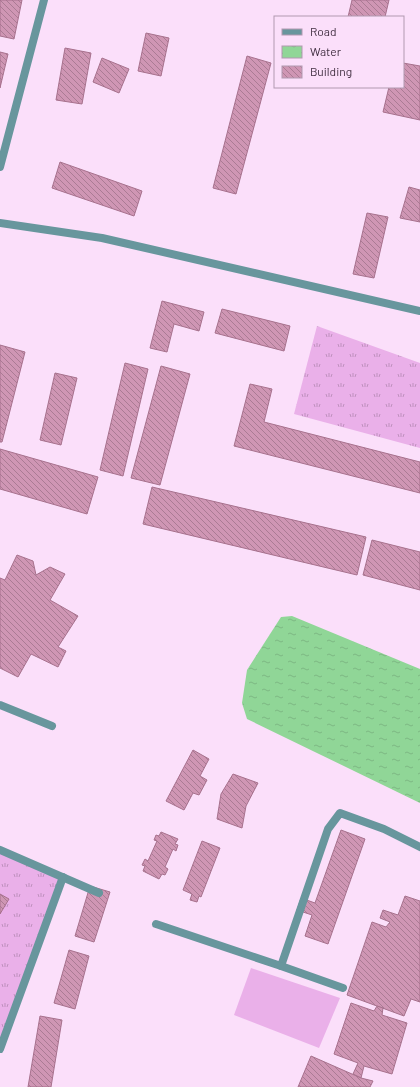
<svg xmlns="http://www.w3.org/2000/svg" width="420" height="1087" font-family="Barlow,sans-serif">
	<defs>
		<pattern id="grass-tufts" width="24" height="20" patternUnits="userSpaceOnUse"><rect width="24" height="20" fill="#eab0e9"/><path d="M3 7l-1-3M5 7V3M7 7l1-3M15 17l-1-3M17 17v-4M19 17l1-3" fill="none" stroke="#bf90be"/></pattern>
		<pattern id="water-ripples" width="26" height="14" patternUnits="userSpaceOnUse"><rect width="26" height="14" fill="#90d697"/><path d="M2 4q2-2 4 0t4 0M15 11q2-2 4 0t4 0" fill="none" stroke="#7db883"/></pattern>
		<pattern id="building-back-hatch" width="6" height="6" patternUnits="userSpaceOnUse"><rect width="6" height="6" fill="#cf96b4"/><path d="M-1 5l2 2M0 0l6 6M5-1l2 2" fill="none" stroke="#aa7b94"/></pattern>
	</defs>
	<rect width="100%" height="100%" fill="#fbdffa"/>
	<g fill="url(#grass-tufts)">
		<path d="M317,326L420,363V448L294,414Z"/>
		<path d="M0,850L63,877L0,1049Z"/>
	</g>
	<path fill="#eab0e9" d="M251,968L340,998L319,1048L234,1015Z"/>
	<path fill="url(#water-ripples)" d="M292,616L420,669V803L247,719L242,703L247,670L281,617Z"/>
	<g fill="url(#building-back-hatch)" stroke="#a7718d">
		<path d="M0,0H22L14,39L0,36Z"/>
		<path d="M352,0H389L385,17H348Z"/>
		<path d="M146,33L169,38L161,76L138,71Z"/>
		<path d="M65,48L91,53L82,104L56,100Z"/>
		<path d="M0,52L8,54L0,88Z"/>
		<path d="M247,56L271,63L236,194L213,188Z"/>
		<path d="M102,58L129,69L119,93L93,82Z"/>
		<path d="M403,63L420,66V120L383,112L389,87H403Z"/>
		<path d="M60,162L142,191L134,216L52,188Z"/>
		<path d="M409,187L420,190V222L400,218Z"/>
		<path d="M367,213L388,217L374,278L353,274Z"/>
		<path d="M162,301L204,312L199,331L174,324L167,352L150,348Z"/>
		<path d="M222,309L290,326L284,351L215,333Z"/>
		<path d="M0,345L25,352L2,442H0Z"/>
		<path d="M125,363L148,369L123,476L100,470Z"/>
		<path d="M161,366L190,374L160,485L131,478Z"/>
		<path d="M55,373L77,378L61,445L40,440Z"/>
		<path d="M250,384L272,389L264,422L420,462V493L234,446Z"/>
		<path d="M0,449L98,477L87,514L0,489Z"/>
		<path d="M152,487L366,537L357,575L143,524Z"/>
		<path d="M372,540L420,552V590L363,575Z"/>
		<path d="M17,555L33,561L36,575L50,567L65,574L50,600L78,616L58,647L66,651L58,667L31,654L18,677L0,668V578L5,580Z"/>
		<path d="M193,750L209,759L200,776L207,780L199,795L193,793L184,810L166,801Z"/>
		<path d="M233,774L258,783L246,806L242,828L217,819L221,794Z"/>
		<path d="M341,830L365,839L328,944L305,936L312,915L297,910L301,898L315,903Z"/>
		<path d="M161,832L178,839L175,844L178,845L176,851L173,849L165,867L168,869L165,875L162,874L159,879L143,871L145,866L142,865L145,859L148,861L157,841L154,840L156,835L159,836Z"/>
		<path d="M202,841L220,848L201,897L199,896L197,902L190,900L192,894L183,890Z"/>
		<path d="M90,886L110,892L94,942L75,936Z"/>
		<path d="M0,894L9,899L0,914Z"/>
		<path d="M405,896L420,901V1002L411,999L404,1016L347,995L372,922L386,927L390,922L380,918L383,910L398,915Z"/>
		<path d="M69,950L89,956L75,1009L54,1003Z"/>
		<path d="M351,1003L374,1011L377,1006L383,1008L382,1015L407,1023L392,1074L364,1066L361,1078L353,1074L358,1063L334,1054Z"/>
		<path d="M40,1016L62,1020L51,1087H28Z"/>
		<path d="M311,1056L361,1078L373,1081L370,1087H298Z"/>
	</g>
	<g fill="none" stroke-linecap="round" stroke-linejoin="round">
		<g stroke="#68969d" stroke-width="8">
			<path d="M156,924L281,966L328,829L340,813L384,829L420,847"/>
			<path d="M281,966L343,988"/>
		</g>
		<g stroke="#68969d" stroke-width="8">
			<path d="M0,167L44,0"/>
			<path d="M0,705L52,726"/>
			<path d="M0,850L99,893"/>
			<path d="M0,1049L63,877"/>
		</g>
		<path stroke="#68969d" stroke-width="8" d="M0,223L102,238L420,311"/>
	</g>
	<rect x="274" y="16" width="130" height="72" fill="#fbdffa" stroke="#b199b0"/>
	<rect x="282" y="29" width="20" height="6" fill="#68969d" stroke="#b199b0"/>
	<text x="310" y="36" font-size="12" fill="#423042">Road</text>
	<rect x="282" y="46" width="20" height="12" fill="url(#water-ripples)" stroke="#b199b0"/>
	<text x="310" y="56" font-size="12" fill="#423042">Water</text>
	<rect x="282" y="66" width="20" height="12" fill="url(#building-back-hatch)" stroke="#b199b0"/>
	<text x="310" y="76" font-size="12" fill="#423042">Building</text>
</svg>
